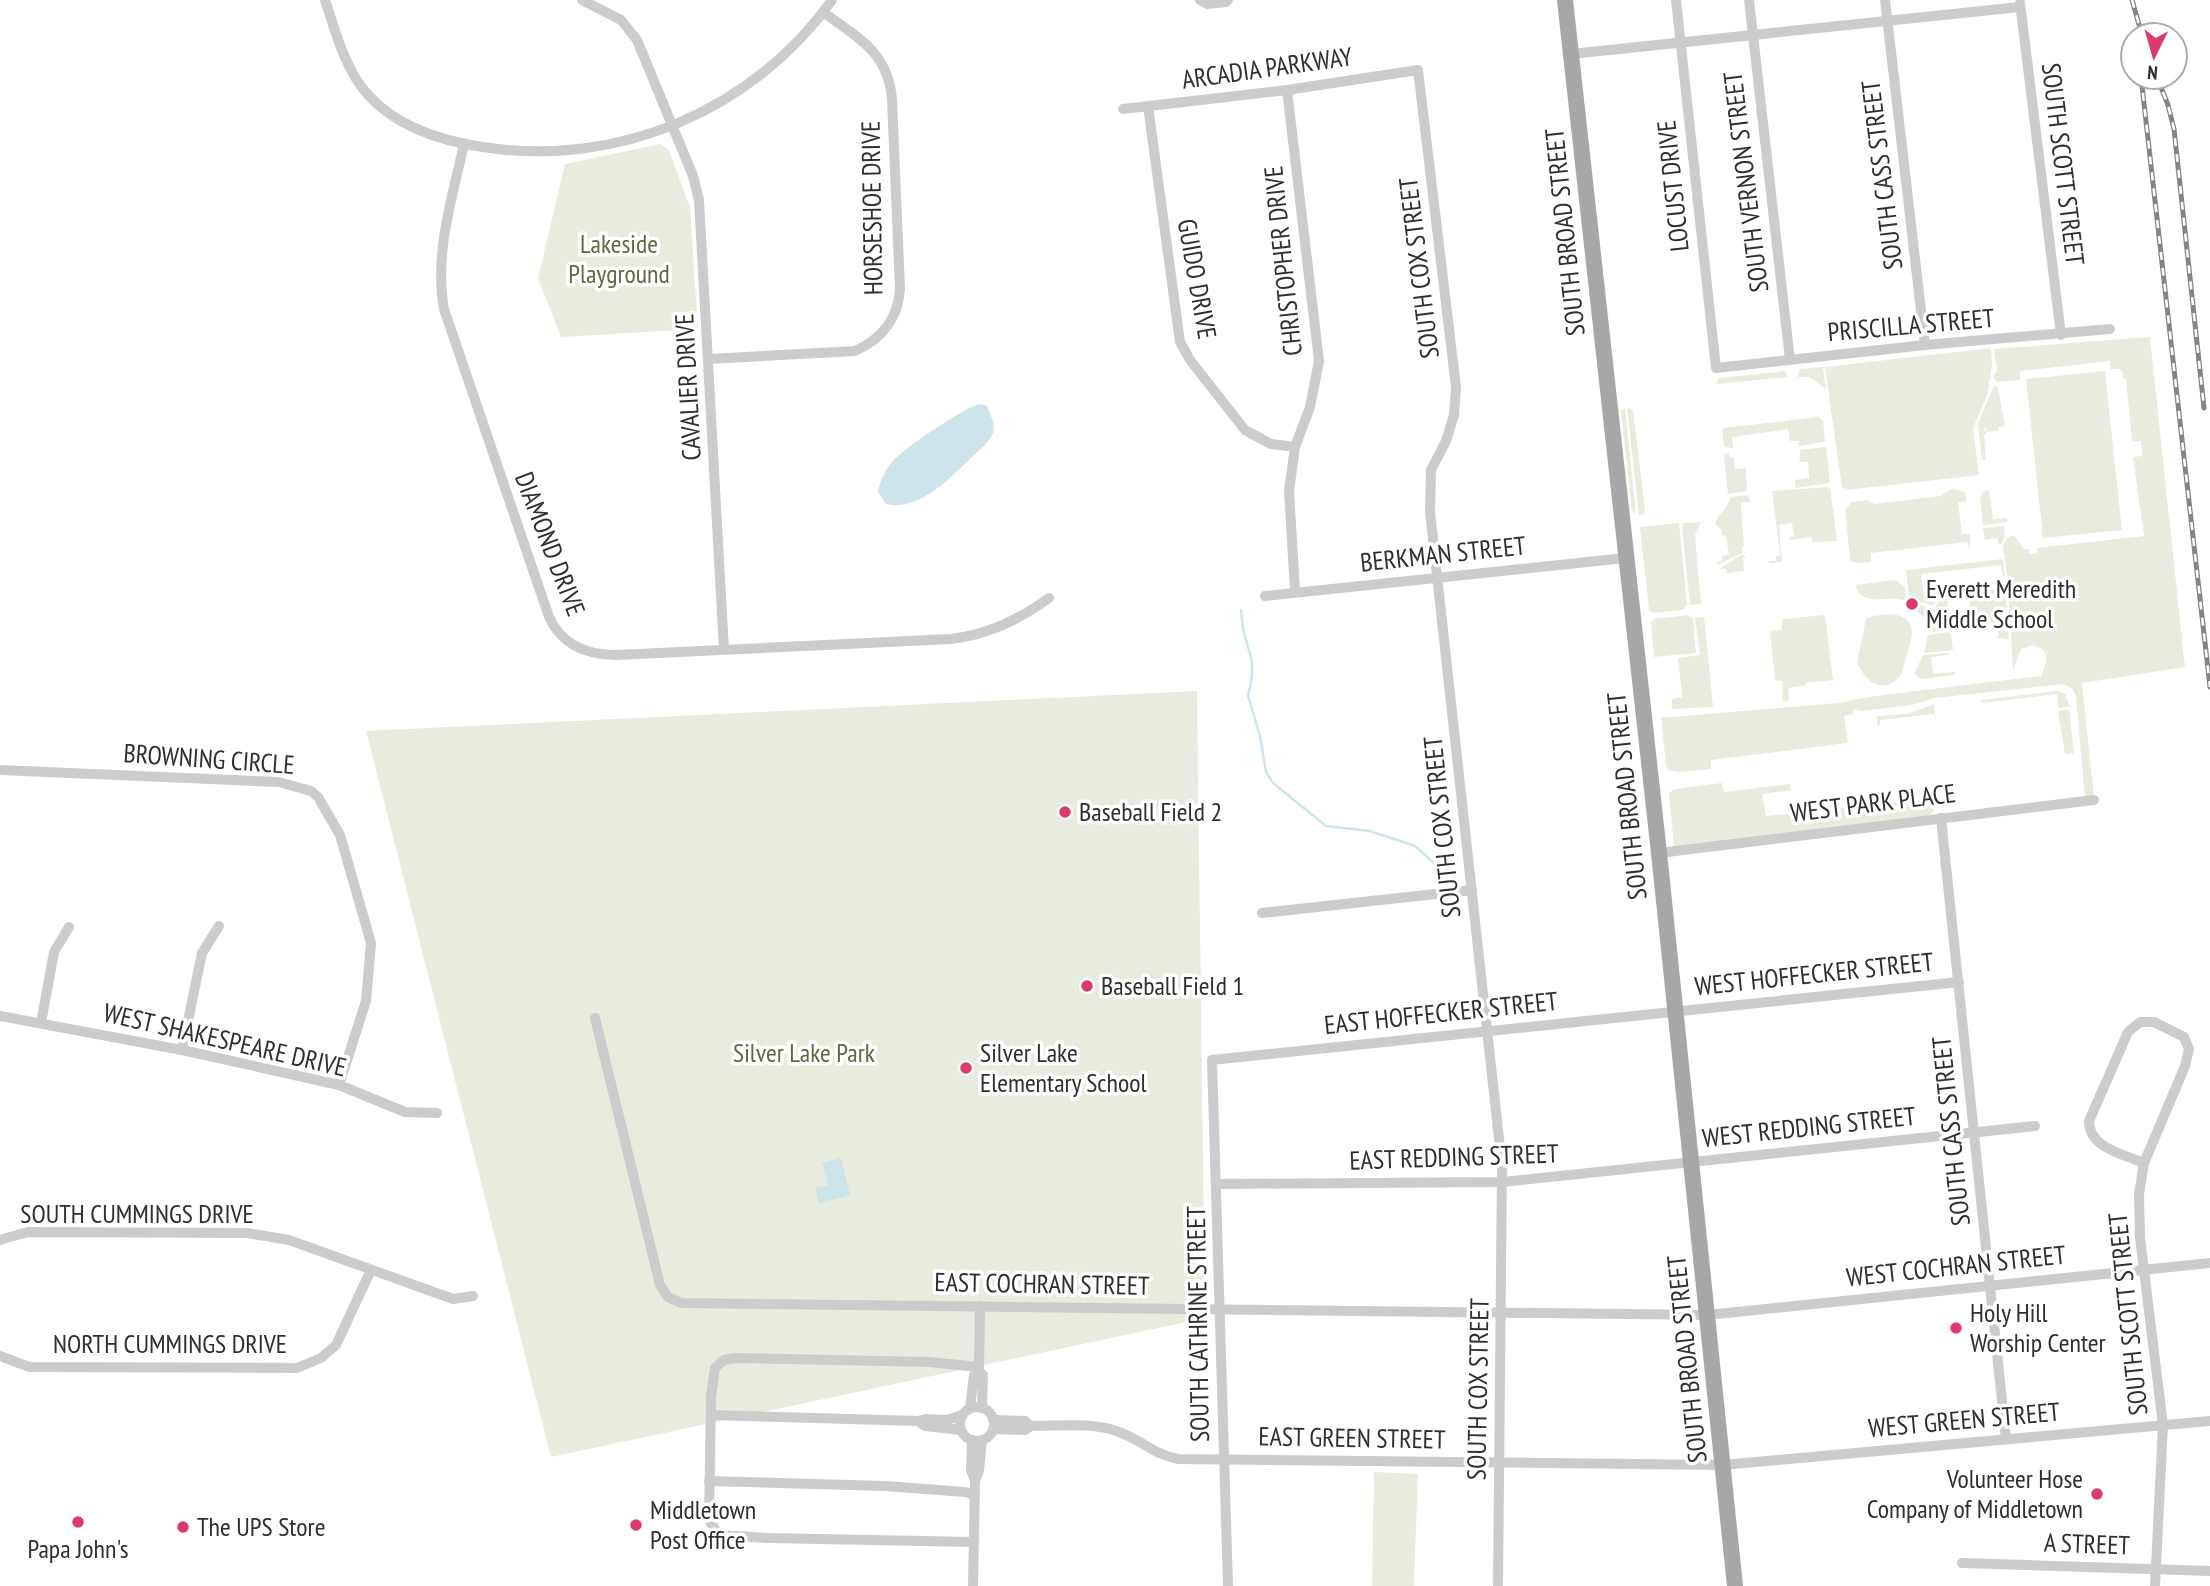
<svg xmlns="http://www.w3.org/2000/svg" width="2210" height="1586" font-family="'PT Sans Narrow',sans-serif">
	<rect width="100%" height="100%" fill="#fff"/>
	<g fill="#e8ecde">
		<path d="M660,144L669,150L690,208L698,329L561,337L538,278L565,164Z"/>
		<path d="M2150,337L2185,667L2082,683L2094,797L2085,798L2076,697L2073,689L2063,684L1934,698L1912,705L1861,711L1854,709L1853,714L1844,716L1848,743L1711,760V769L1680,772L1668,770L1666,765L1661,718L1837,703L1875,696L2041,676C2047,661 2052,650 2032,645L2021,649L2013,670L2008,588L2018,586L2008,584L2003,545L2007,538L2014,535L2024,549H2029V554L2037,553V548L2144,536L2133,457L2142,456L2141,441H2132L2126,379H2123V373L2120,369H2110V361L2020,371V380L1997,382L1993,377L1997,371L1994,349Z"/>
		<path d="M1991,348L1992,365L1987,396L1973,428L1979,475L1846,490L1842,488L1825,367Z"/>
		<path d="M1823,367L1826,389L1809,377H1798L1800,369Z"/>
		<path d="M1786,371L1787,377L1716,384L1719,378Z"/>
		<path d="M2105,371L2122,530L2043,538L2026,379Z"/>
		<path d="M1994,386L1998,387L2005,426L1998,427V431L1987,432L1986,428H1980L1985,429L1986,434L1984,435L1986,460H1982L1978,424Z"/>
		<path d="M1627,407L1633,410L1645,509L1644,514L1639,515Z"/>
		<path d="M1625,408L1635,505V514L1632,510L1621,411Z"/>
		<path d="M1818,417L1823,421L1825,441L1823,442L1799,446V441H1790L1788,429L1732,437L1733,448L1724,447L1722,430L1724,428Z"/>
		<path d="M1826,447L1830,483L1795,488V480L1809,478L1808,462H1799L1800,450Z"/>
		<path d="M1729,453V458L1734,457L1735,469L1746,468L1747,491L1728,494L1724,455Z"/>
		<path d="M1830,487L1837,541L1813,542L1811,537L1790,540V537L1794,536L1792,523L1779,525L1782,562L1770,563L1769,561H1776V556L1780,555L1772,491Z"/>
		<path d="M1952,489L1965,492L1967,498L1966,501L1958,502L1962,534H1970V549L1967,542L1871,553V562L1858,563L1850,561L1845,511L1851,502L1867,500L1875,504L1940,496Z"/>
		<path d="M1989,490L1993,519L2007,518V522L1983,525L1980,499L1983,492Z"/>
		<path d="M1748,495L1750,502L1741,503L1744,546H1742V553L1718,565V562L1722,561V556L1729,555L1726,536L1722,535L1721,529L1715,524C1719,513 1726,510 1731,497Z"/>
		<path d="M1701,522L1695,535L1701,604L1690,605L1682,528L1684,523Z"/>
		<path d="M1679,523L1687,604L1683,610L1653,613L1649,610L1640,527Z"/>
		<path d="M2004,526C2005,533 2006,541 1999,545L1997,538L1985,540L1983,528Z"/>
		<path d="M1742,554L1746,558H1743L1744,571L1727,573L1726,569H1719Z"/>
		<path d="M2003,559L2005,576H2003L2001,565L1921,574L1923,591L1943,589L1933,606L1909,598L1906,570Z"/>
		<path d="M1895,580L1905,587L1906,597L1903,600C1885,595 1862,608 1855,585Z"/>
		<path d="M2005,588L2009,640L1996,637L1999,635L1997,622L1970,624L1968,617L1971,616L1968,593Z"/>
		<path d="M1946,590L1950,627L1948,629L1942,615L1935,607Z"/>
		<path d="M1911,602L1936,610L1945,630L1928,632L1925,619L1909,603Z"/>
		<path d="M1893,614C1920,620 1912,638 1906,658C1904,666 1902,677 1894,682C1878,693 1862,676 1857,662L1866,619L1873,616Z"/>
		<path d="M1689,615L1693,619L1696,653L1654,657L1651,623L1654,619Z"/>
		<path d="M1825,615L1833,680L1806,683V685L1788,688L1789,701L1783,702L1782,681L1775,680L1770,631L1782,630V619Z"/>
		<path d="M1704,617L1713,707L1672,709V699L1682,697L1678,658L1700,655L1695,618Z"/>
		<path d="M1949,632L1951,635L1953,650L1924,653L1928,635Z"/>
		<path d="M1949,653V655L1931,657L1933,674L1955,672V675L1921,679L1914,674L1923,655Z"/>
		<path d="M1197,691L1205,1318L551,1457L366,731Z"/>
		<path d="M2058,691L2065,694L2070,707L2058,708L2057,694L1982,703L1981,700Z"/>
		<path d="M1934,704L1936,720L1934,714L1880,720V725H1877V716L1907,714Z"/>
		<path d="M2069,709L2074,753L2065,754L2058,711Z"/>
		<path d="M1722,783L1724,792L1790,784L1791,790L1762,794L1766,816L1922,800L1931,802L1934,810L1930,815L1674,847L1669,793L1675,789Z"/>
		<path d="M1374,1472L1418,1474L1414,1586H1372Z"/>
	</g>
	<g fill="#cbe5eb">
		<path d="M979,404L987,406C990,414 996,425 993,433C989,443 978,451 971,458C949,479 920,511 886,504L878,492C880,481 885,470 892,462C905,447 961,410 979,404Z"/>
		<path d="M841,1158L850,1195L819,1203L815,1188L828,1185L822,1163Z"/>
	</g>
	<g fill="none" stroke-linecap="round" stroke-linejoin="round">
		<path stroke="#cbe5eb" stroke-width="2.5" d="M1241,610L1243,629L1252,661V677L1248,696L1260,736L1266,772L1273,783L1326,826L1370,831L1415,846L1450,878"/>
		<g stroke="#ccc" stroke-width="10">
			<path d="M325,0C336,33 345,70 369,96C399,128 441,141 483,147C617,168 753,111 832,0"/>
			<path d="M582,0L621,20L637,40L693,176L699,200L724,650"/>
			<path d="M1200,0L1207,4L1226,2L1228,0"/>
			<path d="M1676,0L1716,368L1925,345L2110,329"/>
			<path d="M1749,0L1790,360"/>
			<path d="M1885,0L1925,345"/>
			<path d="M2020,3L2061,335"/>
			<path d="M1571,54L2020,7"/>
			<path d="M1287,90L1319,361L1310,407L1295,447L1289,491L1295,591"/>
			<path d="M1148,106L1180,342L1190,360L1245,430L1271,444L1295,447"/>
			<path d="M1123,109L1287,90L1418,70L1456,387L1454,415L1446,441L1431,470L1430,512L1502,1166L1498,1586"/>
			<path d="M464,144C452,199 434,254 444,309L549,617C562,645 587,655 616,655L951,639C990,634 1018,620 1049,598"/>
			<path d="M709,359L855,351C882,339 898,318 900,289L892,99C888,52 858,38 823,12"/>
			<path d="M1265,596L1625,558"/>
			<path d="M0,770L279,782L311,791L318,797L340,835L371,943L366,1001L339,1085"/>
			<path d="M1941,818L2006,1439"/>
			<path d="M1659,853L2094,800"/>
			<path d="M1262,913L1472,890"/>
			<path d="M0,1016L182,1050L339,1085L405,1112L437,1113"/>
			<path d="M595,1018L660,1285L668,1297L681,1303L1707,1315L2210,1263"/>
			<path d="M41,1023L54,952L69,927"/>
			<path d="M182,1050L202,953L219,926"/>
			<path d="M2144,1163C2123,1154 2089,1148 2089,1121L2128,1032L2140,1022H2154L2184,1037L2189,1049L2185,1066L2144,1163L2139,1194L2140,1238L2163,1425L2155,1586"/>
			<path d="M1217,1184L1503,1182L2035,1126"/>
			<path d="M0,1240L28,1232L247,1233L289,1240L453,1299L473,1296"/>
			<path d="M0,1356L29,1367L297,1368L321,1358L336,1345L371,1270"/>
			<path d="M979,1372L980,1306"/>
			<circle cx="977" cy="1424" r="17"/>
			<path d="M970,1408L974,1375L979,1372L983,1375L982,1408"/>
			<path d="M711,1415L918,1421"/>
			<path d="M1031,1426C1059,1426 1093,1422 1119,1432C1142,1440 1152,1454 1178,1459L1722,1465L2210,1421"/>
			<path d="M993,1429L1025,1430L1031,1426L1025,1421L993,1420"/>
			<path d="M961,1430L925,1426L918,1421L925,1419L947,1420L962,1415"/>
			<path d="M972,1440L971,1470L975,1481L979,1471L982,1440"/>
			<path d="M709,1481L885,1486L965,1492L975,1495"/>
			<path d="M974,1542L768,1538L719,1535L709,1520L711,1397L715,1368L724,1360L735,1358L929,1362L979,1367"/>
			<path d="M1962,1563L2210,1571"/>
			<path d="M973,1586L975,1481"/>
			<path d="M1228,1586L1212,1060L1959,982"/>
		</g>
		<path stroke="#a7a7a7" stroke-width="16" d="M1565,0L1659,853L1735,1586"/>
		<defs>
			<g id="rail">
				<path d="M2132,0L2142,35"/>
				<path d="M2141,77L2210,687"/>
				<path d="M2157,77L2168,105L2174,129L2204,408"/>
			</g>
		</defs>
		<use href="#rail" stroke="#848484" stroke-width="5"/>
		<use href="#rail" stroke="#fff" stroke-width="2.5" stroke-dasharray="8" stroke-linecap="butt"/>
	</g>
	<g fill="#df3969" stroke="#fff" stroke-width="2.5">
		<circle cx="1912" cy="604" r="7"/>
		<circle cx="1065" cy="812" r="7"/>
		<circle cx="1087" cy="986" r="7"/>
		<circle cx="966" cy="1068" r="7"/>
		<circle cx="1956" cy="1328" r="7"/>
		<circle cx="2097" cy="1494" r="7"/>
		<circle cx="78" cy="1522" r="7"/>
		<circle cx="636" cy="1525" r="7"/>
		<circle cx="183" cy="1527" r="7"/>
	</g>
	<g text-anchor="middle" stroke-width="7" stroke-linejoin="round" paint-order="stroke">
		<g font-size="26" fill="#2f2f2f" stroke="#fff">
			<text transform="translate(1267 68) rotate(-8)" y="9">ARCADIA PARKWAY</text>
			<text transform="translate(2063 164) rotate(83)" y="9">SOUTH SCOTT STREET</text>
			<text transform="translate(1882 175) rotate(-97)" y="9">SOUTH CASS STREET</text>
			<text transform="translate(1746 182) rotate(-97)" y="9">SOUTH VERNON STREET</text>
			<text transform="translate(1673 186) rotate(-96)" y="9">LOCUST DRIVE</text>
			<text transform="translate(872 208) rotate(-91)" y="9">HORSESHOE DRIVE</text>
			<text transform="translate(1565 232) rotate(-96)" y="9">SOUTH BROAD STREET</text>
			<text transform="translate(1283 261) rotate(-96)" y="9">CHRISTOPHER DRIVE</text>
			<text transform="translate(1419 268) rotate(-97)" y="9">SOUTH COX STREET</text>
			<text transform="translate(1197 279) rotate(80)" y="9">GUIDO DRIVE</text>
			<text transform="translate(1911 325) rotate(-5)" y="9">PRISCILLA STREET</text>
			<text transform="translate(688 387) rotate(-93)" y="9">CAVALIER DRIVE</text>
			<text transform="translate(550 544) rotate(69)" y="9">DIAMOND DRIVE</text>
			<text transform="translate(1443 554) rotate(-6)" y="9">BERKMAN STREET</text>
			<text transform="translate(209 759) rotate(4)" y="9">BROWNING CIRCLE</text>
			<text transform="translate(1627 796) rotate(-96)" y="9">SOUTH BROAD STREET</text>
			<text transform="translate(1873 803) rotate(-7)" y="9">WEST PARK PLACE</text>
			<text transform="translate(1442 827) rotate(-96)" y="9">SOUTH COX STREET</text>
			<text transform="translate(1814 974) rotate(-6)" y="9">WEST HOFFECKER STREET</text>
			<text transform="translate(1441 1013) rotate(-6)" y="9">EAST HOFFECKER STREET</text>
			<text transform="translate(225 1040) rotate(13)" y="9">WEST SHAKESPEARE DRIVE</text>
			<text transform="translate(1809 1127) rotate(-6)" y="9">WEST REDDING STREET</text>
			<text transform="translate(1951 1131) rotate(-96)" y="9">SOUTH CASS STREET</text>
			<text transform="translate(1454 1157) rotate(-2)" y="9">EAST REDDING STREET</text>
			<text x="137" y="1223">SOUTH CUMMINGS DRIVE</text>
			<text transform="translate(1956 1266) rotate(-6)" y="9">WEST COCHRAN STREET</text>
			<text transform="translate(1042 1284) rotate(1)" y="9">EAST COCHRAN STREET</text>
			<text transform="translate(2128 1314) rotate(-96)" y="9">SOUTH SCOTT STREET</text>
			<text transform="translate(1198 1324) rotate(-91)" y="9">SOUTH CATHRINE STREET</text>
			<text x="170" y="1353">NORTH CUMMINGS DRIVE</text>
			<text transform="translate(1687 1359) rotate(-96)" y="9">SOUTH BROAD STREET</text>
			<text transform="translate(1478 1389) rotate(-89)" y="9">SOUTH COX STREET</text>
			<text transform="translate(1964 1420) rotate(-5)" y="9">WEST GREEN STREET</text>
			<text transform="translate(1352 1438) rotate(1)" y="9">EAST GREEN STREET</text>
			<text transform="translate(2087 1544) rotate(2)" y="9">A STREET</text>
		</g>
		<g font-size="26" fill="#5c6a3e" stroke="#fff">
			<text x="619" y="253">Lakeside<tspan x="619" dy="30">Playground</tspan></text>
			<text x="804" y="1062">Silver Lake Park</text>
		</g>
		<g font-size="26" fill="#2f2f2f" stroke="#fff" text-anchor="start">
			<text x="1926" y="598">Everett Meredith<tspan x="1926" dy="30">Middle School</tspan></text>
			<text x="1079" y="821">Baseball Field 2</text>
			<text x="1101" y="995">Baseball Field 1</text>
			<text x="980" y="1062">Silver Lake<tspan x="980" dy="30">Elementary School</tspan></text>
			<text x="1970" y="1322">Holy Hill<tspan x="1970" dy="30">Worship Center</tspan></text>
			<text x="2083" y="1488" text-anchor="end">Volunteer Hose<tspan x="2083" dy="30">Company of Middletown</tspan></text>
			<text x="650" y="1519">Middletown<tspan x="650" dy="30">Post Office</tspan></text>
			<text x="197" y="1536">The UPS Store</text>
			<text x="78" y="1558" text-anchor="middle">Papa John's</text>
		</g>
	</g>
	<g transform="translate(2154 56) rotate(185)"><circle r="33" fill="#ffffff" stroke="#acacac" stroke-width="2"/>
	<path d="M0-5L12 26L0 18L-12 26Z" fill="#df3969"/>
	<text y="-10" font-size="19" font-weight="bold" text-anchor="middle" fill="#2f2f2f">N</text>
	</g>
</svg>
